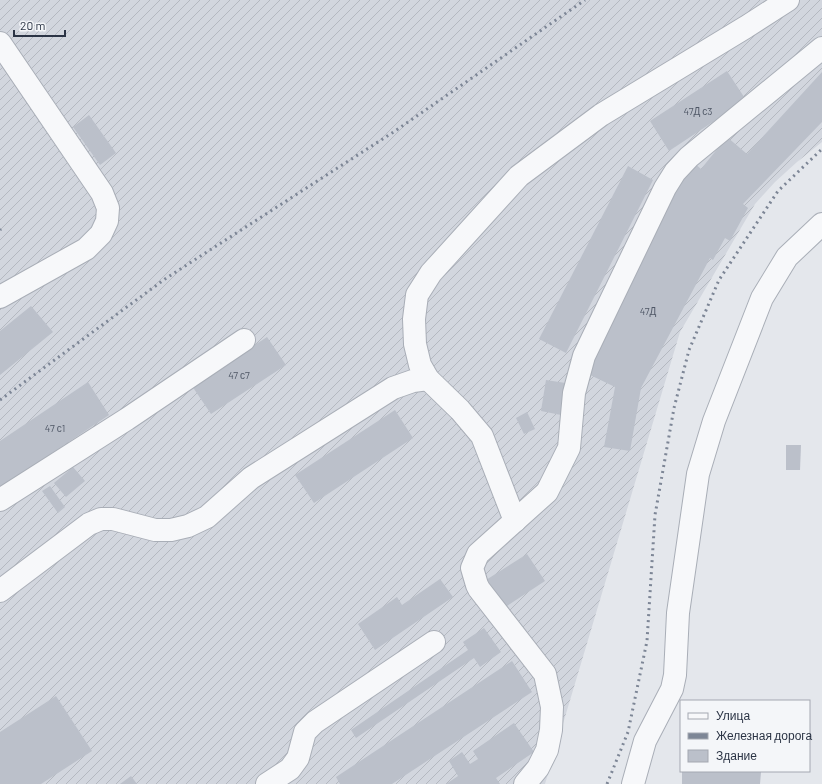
<svg xmlns="http://www.w3.org/2000/svg" width="822" height="784" font-family="Barlow,sans-serif">
	<defs>
		<pattern id="industrial-furrows" width="10" height="10" patternUnits="userSpaceOnUse"><rect width="10" height="10" fill="#d2d6de"/><path d="M-1 1l2-2M0 10L10 0M9 11l2-2" fill="none" stroke="#b4b8c0"/></pattern>
	</defs>
	<rect width="100%" height="100%" fill="#e4e7ec"/>
	<path fill="url(#industrial-furrows)" d="M0,0H822V142L797,162L775,182L755,204L680,332L545,784H0Z"/>
	<g fill="#bbc0ca">
		<path d="M727,71L746,100L669,151L650,121Z"/>
		<path d="M822,72V122L743,204L748,208L730,241L725,238L713,260L710,258L641,388L630,451L604,447L615,387L584,372L667,199L693,162L701,169L727,137L747,154Z"/>
		<path d="M89,115L116,153L100,165L73,127Z"/>
		<path d="M628,166L653,180L566,353L539,339Z"/>
		<path d="M31,306L53,332L0,375V331Z"/>
		<path d="M267,337L286,365L211,414L192,386Z"/>
		<path d="M546,380L572,384L566,416L541,411Z"/>
		<path d="M88,382L109,415L0,488V441Z"/>
		<path d="M395,410L413,438L314,503L295,475Z"/>
		<path d="M527,412L535,429L524,434L516,418Z"/>
		<path d="M786,445H801L800,470H786Z"/>
		<path d="M73,467L85,481L66,497L54,483Z"/>
		<path d="M50,486L65,507L58,513L42,491Z"/>
		<path d="M527,554L545,581L504,608L486,580Z"/>
		<path d="M440,579L453,597L375,650L358,624L397,597L402,605Z"/>
		<path d="M484,628L501,652L480,667L474,658L356,738L351,730L468,650L463,642Z"/>
		<path d="M512,661L532,692L392,784H340L336,777Z"/>
		<path d="M56,696L92,751L41,784H0V732Z"/>
		<path d="M514,723L534,752L496,778L500,784H446L458,776L449,761L462,752L470,764L478,759L473,751Z"/>
		<path d="M682,771H736L761,772L760,784H682Z"/>
		<path d="M131,776L137,784H120Z"/>
	</g>
	<g fill="none" stroke-linecap="round" stroke-linejoin="round">
		<defs>
			<g id="minor">
				<path d="M0,43L102,193L108,208L107,221L101,234L86,249L0,297"/>
				<path d="M0,500L127,419L244,340"/>
				<path d="M515,521L482,436L460,410L428,379L420,365L415,344L414,319L417,295L431,273L519,176L601,115L746,27L788,0"/>
				<path d="M0,591L89,524L101,519H113L155,530H171L188,526L207,517L251,478L393,388L413,381L428,379"/>
				<path d="M267,784L290,769L298,758L305,732L315,722L434,642"/>
				<path d="M525,784L538,768L547,750L551,730L552,707L545,674L479,589L477,585L472,568L478,554L547,492L569,448L574,393L584,356L665,188L675,172L689,157L822,48"/>
				<path d="M633,784L645,741L672,689L675,675L678,613L698,474L714,421L762,298L787,257L822,224"/>
			</g>
		</defs>
		<use href="#minor" stroke="#a9aeb7" stroke-width="24"/>
		<use href="#minor" stroke="#f7f8fa" stroke-width="22"/>
		<g stroke="#7d8696" stroke-width="3" stroke-dasharray="2 4" stroke-linecap="butt">
			<path d="M0,230L1,229"/>
			<path d="M0,400L165,279L395,131L585,0"/>
			<path d="M607,784L628,732L647,641L655,515L674,408L689,350L719,280L778,191L822,149"/>
		</g>
	</g>
	<g text-anchor="middle" stroke-width="3" stroke-linejoin="round" paint-order="stroke">
		<g font-size="10" fill="#4f5766">
			<text x="698" y="115">47Д с3</text>
			<text x="648" y="315">47Д</text>
			<text x="239" y="379">47 с7</text>
			<text x="55" y="432">47 с1</text>
		</g>
	</g>
	<rect x="680" y="700" width="130" height="72" fill="#f4f6f9" stroke="#a4a8b1"/>
	<rect x="688" y="713" width="20" height="6" fill="#f7f8fa" stroke="#a4a8b1"/>
	<text x="716" y="720" font-size="12" fill="#2b3445">Улица</text>
	<rect x="688" y="733" width="20" height="6" fill="#7d8696" stroke="#a4a8b1"/>
	<text x="716" y="740" font-size="12" fill="#2b3445">Железная дорога</text>
	<rect x="688" y="750" width="20" height="12" fill="#bbc0ca" stroke="#a4a8b1"/>
	<text x="716" y="760" font-size="12" fill="#2b3445">Здание</text>
	<path d="M14 30v6h51v-6" fill="none" stroke="#2b3445" stroke-width="2"/>
	<text x="20" y="30" font-size="12" fill="#2b3445" stroke="#f4f6f9" stroke-width="3" paint-order="stroke">20 m</text>
</svg>
